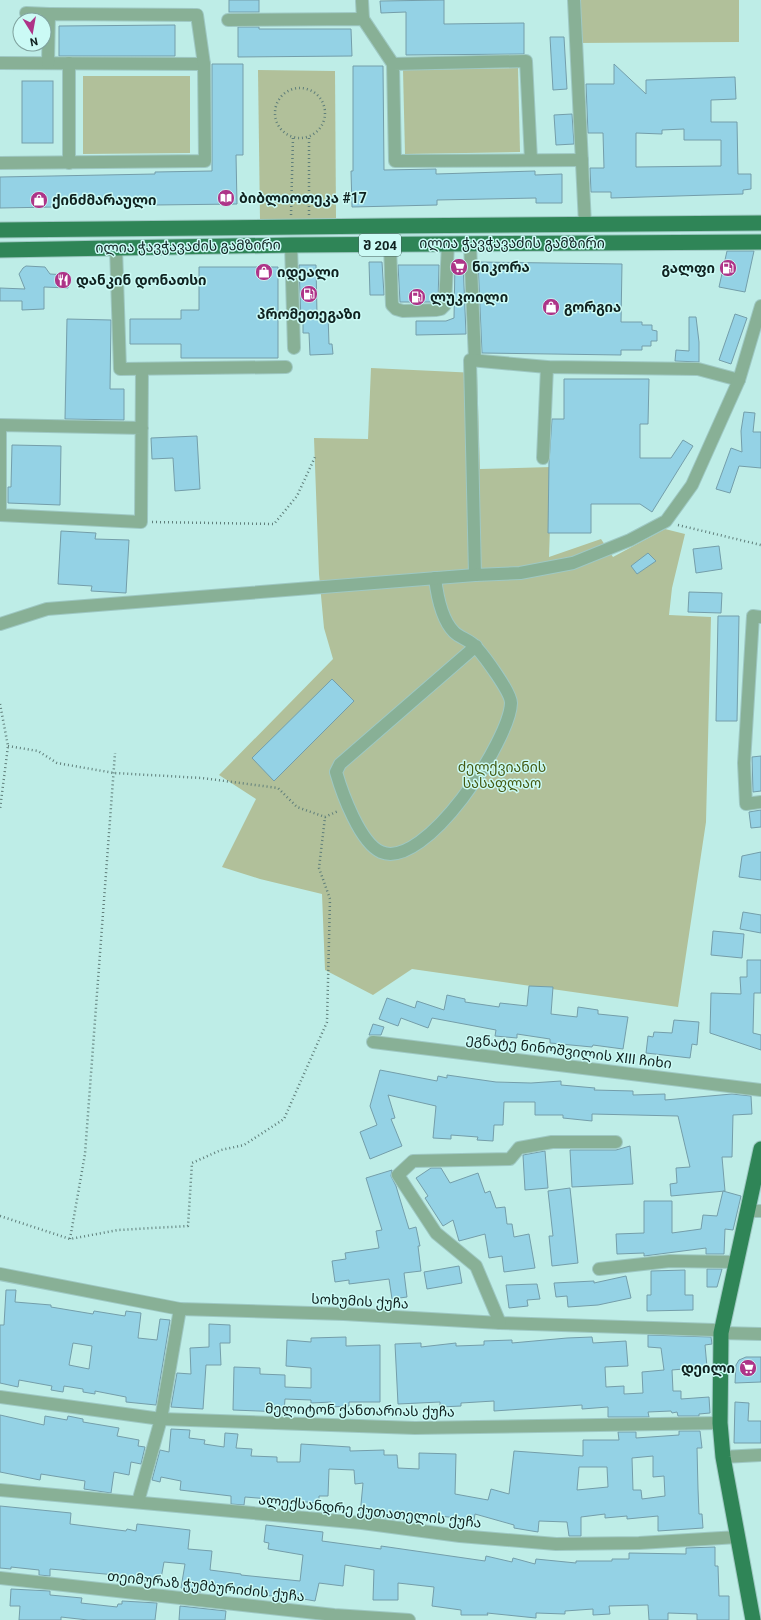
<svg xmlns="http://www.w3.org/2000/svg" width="761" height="1620" font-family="Roboto,'Noto Sans Georgian',sans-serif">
	<rect width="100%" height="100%" fill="#beede7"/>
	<g fill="#b1c09a">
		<path d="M574,0H739V42L576,43Z"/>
		<path d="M518,68L520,152L405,154L403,70Z"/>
		<path d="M258,70L335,71L336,219L260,220Z"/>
		<path d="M83,76H190V153L83,154Z"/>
		<path d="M371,368L477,373L480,469L552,467L549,557L601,539L613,557L665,529L685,534L672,588L669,615L711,617L706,822L678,1007L412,969L373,995L325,970L322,894L260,879L222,867L256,799L219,775L333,659L324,628L319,574L314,438L368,439Z"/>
	</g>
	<g fill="#94d2e5" stroke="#749eaa" fill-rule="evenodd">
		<rect x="229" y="0" width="30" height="12"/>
		<path d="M444,0V24L524,23V54L406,55V12L381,13L380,1Z"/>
		<path d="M175,25V56H59V26Z"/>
		<path d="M238,27H259V29H351L352,56L238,57Z"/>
		<path d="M550,37H564L567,89L553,90Z"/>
		<path d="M212,64H243V155H236L237,204L155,205V200L55,202V207L0,208V177L155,174V172L212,171Z"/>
		<path d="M614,64L646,94V80L735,77L736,99L711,100V122H737L738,174H751V189L743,190V194L611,198V192H591L590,168H604L603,133H588L586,84H614ZM684,129V140H721V166L636,167V133L662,134V130Z"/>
		<path d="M353,66H383L384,170L436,169V174L535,171V175L562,174V203H536V198L437,200V205L352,207L351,171H353Z"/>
		<rect x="22" y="81" width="31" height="62"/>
		<path d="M572,114L574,144L556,145L554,115Z"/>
		<path d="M727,251H754L745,292L719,287Z"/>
		<path d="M369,262H382L384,295H370Z"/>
		<path d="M455,262H463L466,334L416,335V321H446L454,318Z"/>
		<path d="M478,262L622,264L621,322H642V325H652V330L657,331V341H651V346H642V350H621V355L482,353Z"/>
		<path d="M299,265H316L317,315H328L329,344H332L333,354L310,355L309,333H303V322H301Z"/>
		<path d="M398,265H439L438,302H400Z"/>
		<path d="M26,266L45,267L50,274L68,275V288L44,287V309L22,310V301H0V288L25,289L19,274L23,268Z"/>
		<path d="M199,267H278V358H181V344H130V319H181V310H199Z"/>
		<path d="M735,314L747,318L731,364L719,360Z"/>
		<path d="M689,317H696L699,342V362L675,361L676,350L689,351Z"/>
		<path d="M67,319L111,320L110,389H124V420L65,419Z"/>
		<path d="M564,379H649L648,424H640V458H671L683,440L693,446L652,512L640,504H591V533H548L549,462L552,419H564Z"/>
		<path d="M744,412L755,413L753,432H761V468L739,466L730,493L716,489L731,448L742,452L741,431Z"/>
		<path d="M197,436L200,489L175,491L173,458L152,459L151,438Z"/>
		<path d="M12,445L61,446L60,505L8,503V487H11Z"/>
		<path d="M61,531L96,533L95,539L129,540L126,593L91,591L92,586L58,584Z"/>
		<path d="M719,546L722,569L696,573L693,549Z"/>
		<path d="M648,553L656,561L637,574L631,566Z"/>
		<path d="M689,592L722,593L721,613L688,612Z"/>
		<path d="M718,616H739L737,721H716Z"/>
		<path d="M332,679L354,701L274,781L252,758Z"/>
		<path d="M761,756V791L753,792L752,757Z"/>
		<path d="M761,810V827L751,828L749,812Z"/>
		<path d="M761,852V880L739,877L742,856Z"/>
		<path d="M743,912L761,915V933L740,929Z"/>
		<path d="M713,931L744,934L742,958L711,955Z"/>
		<path d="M747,960H761V993H754L753,1033L761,1035V1050L710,1033L711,993L741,994L740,977H747Z"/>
		<path d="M529,986L553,987L551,1014L577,1017L578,1007L598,1010V1014L628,1017L623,1049L593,1045L592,1047L550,1043V1039L517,1034V1038L495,1036L496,1030L432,1018L428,1028L401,1018L398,1026L379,1019L387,998L415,1008L417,1001L444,1010L447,995L465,999V1002L499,1007L500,1003L527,1006Z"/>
		<path d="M674,1020L699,1022L697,1045L692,1044L690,1058L646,1053L648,1036L653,1037L654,1032L672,1033Z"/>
		<path d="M373,1024L384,1027L381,1035H369Z"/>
		<path d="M380,1070L437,1081L438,1076L447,1078V1075L496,1082L531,1083L561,1081V1085L595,1088L594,1090L633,1091V1095L665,1094V1100L732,1094L751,1096L752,1114L733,1115L732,1157H722L725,1191L671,1196L670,1184L677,1183L676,1168L690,1167L678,1116L592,1114V1121L563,1118V1115H535V1102H504L503,1125H494L493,1141L477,1140L478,1137L451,1135V1139L433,1138L436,1106L388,1095L395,1118L391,1119L402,1146L370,1159L360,1132L377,1125L370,1106Z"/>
		<path d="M630,1146L633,1184L572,1187L570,1150H616Z"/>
		<path d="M545,1151L548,1188L525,1190L523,1155Z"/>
		<path d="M431,1168H441L450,1183L478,1173L485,1193L490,1191L496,1208L505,1207L507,1224H512L514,1237L529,1234L535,1268L504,1272L502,1256L489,1258L485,1234L459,1241L453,1220L443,1226L425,1198L428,1196L416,1178Z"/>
		<path d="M392,1170L391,1176L396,1186L409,1229L416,1227L420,1246H418L421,1271L404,1273L407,1297L392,1299L389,1279L349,1284V1280L335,1282L332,1261L346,1259L345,1253L379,1248L376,1231L382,1230L366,1178Z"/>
		<path d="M570,1188L578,1263L552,1266L549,1236H553L548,1191Z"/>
		<path d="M723,1191L741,1196L733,1230L725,1229L724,1254H706V1248L644,1256V1253L617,1254L616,1234L644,1233V1201H672V1233L701,1229L703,1215L717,1216Z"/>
		<path d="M459,1266L462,1283L427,1289L424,1272Z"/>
		<path d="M707,1269H722L717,1287H707Z"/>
		<path d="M685,1270V1295H693V1310L647,1311V1295H651V1271Z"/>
		<path d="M626,1276L631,1298L598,1305L568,1307L567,1296L556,1297L554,1283L594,1281V1283Z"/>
		<path d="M537,1284L540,1299L527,1300L528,1306L509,1308L506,1285Z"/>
		<path d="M6,1290H16L15,1302L51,1305V1307L93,1314L94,1311L125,1316L126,1311L141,1313L138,1338L157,1340L160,1319L170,1320L156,1405L126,1402V1397L95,1391V1394L83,1392V1389L64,1386L63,1392L51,1390L52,1386L19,1380L18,1387L0,1383V1325H4ZM73,1343L92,1346L89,1369L69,1365Z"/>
		<path d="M209,1324L230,1325V1343H220L221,1365H206L203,1409L171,1407L177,1373L191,1374L190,1348L209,1347Z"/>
		<path d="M648,1335L711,1337L712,1344L705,1345L707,1367L672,1370L673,1391H681V1399L709,1397L710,1413L699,1414V1416H678L677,1412L672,1413L671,1411L648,1412L649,1417H608V1407L582,1409V1405L494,1411V1401L461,1403V1406L440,1407V1402L398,1404L395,1344L421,1343V1347L456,1343V1346L484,1345V1341L512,1340V1343L567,1338L592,1337L593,1343L626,1341L628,1366L605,1367L606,1387L624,1386V1394L643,1393L642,1372L664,1370L661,1348L648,1347Z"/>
		<path d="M346,1337V1346L380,1345V1402H349V1406L331,1407V1402L311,1403V1400L285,1399L284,1412L233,1410L234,1367L260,1368V1374L285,1375V1387L311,1388V1368L286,1366L287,1340L311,1342V1338Z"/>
		<path d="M746,1357H761V1382L735,1383L736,1365L739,1360Z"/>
		<path d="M735,1402L749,1403L748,1421H761V1443H734Z"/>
		<path d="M0,1415L44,1425L45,1416L67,1420L68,1416L83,1419V1422L119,1428L117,1436L139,1440L138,1446L145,1447L141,1464L131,1462L129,1475L114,1472L111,1493L84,1489L85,1481L41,1474L40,1480L0,1472Z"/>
		<path d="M171,1429L190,1430L189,1438L205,1440L204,1444L224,1447L225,1433L238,1434L236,1448L252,1449L251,1456L277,1457V1462H300L301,1444L350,1447V1451L384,1450V1455H397L398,1468L419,1469V1453L456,1454L455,1494L488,1500L491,1489L509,1494L514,1451L583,1456V1440H619L618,1432H636V1438L679,1435V1431H700L702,1448H697L698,1489L699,1514H702L703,1528L658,1531V1516L627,1519V1516L605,1518V1514L581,1517V1536H569L567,1522L539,1521L538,1532L514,1528V1525L475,1514L474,1520L414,1513L413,1521L360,1515L363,1483L355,1484L354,1470L329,1469L328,1496H319V1503L245,1497L244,1505L231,1504V1496L180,1490L181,1481L161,1477L160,1482L152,1480L160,1450L169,1452ZM653,1456V1477L664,1476L665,1496L642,1499L641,1490H633L632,1458ZM579,1467H607L608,1487L577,1490Z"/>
		<path d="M0,1506L71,1513L70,1524L126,1531L127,1529L136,1531L137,1524L190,1530L188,1549L212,1551L210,1570L241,1574V1575L300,1581L303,1555L268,1549L269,1543L264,1542L266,1525L323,1532L322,1541L381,1549V1546L485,1561L486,1556L512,1562L513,1558L535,1564L536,1559L576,1563V1561H612V1559H629V1553L686,1554V1548L715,1547V1566H718L719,1596H729V1620H697V1614L668,1613V1620H649L648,1605L609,1606L610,1614L593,1615V1609L565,1611V1614L536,1613V1618L487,1613L488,1615H461V1610L432,1606L434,1587L398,1583V1600H373L374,1570L345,1565L343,1586L319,1583L315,1601L280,1595V1597L254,1594V1591L202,1585L201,1592L181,1588L185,1564L164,1562L160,1584L116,1575L50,1569V1576L39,1575V1570L11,1567V1569L0,1568Z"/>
		<path d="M11,1589L50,1591V1595L82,1598L81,1603L117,1607L118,1604H122V1601L157,1603L155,1620H88L61,1617V1620H19L20,1606H10Z"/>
		<path d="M180,1606L226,1611L225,1620H179Z"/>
	</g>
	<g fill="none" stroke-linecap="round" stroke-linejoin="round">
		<defs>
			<g id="minor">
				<path d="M574,0L585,224"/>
				<path d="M362,1L363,19"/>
				<path d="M26,13L49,14"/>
				<path d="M228,20L363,19L393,64"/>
				<path d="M0,63L204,64"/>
				<path d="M69,63V163"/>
				<path d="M531,160L526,61L393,64L395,161L582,160"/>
				<path d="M0,163L205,161L204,64L197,15L49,14L48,63"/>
				<path d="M470,244L475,360"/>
				<path d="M291,245L294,348"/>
				<path d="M390,245L392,305L396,309L403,311L436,310L441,309L445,305L448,244"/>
				<path d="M116,248L120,369L286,367"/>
				<path d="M142,428L0,425V515L141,522L142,369"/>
				<path d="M543,458L547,367"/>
				<path d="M475,575L470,360L547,367L698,369L739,380"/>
				<path d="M435,578C437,595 441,619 454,632C460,638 470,640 476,647C484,656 511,692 511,703C510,740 425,871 381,852C360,843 342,793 336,772L340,764L476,646"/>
				<path d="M761,617L753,616L744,763L746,804L761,802"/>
				<path d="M0,624L47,609L475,575L520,573L573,563L630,540L666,521L692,485L739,380L761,306"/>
				<path d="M373,1042L761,1090"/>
				<path d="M747,1211H761"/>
				<path d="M599,1269L670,1261L735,1262"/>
				<path d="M0,1274L180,1309L344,1314L500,1323L714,1330L721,1333L761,1334"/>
				<path d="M500,1323L476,1266L436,1233L398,1175L413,1161L510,1159L519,1148L552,1142H616"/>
				<path d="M0,1397L161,1419L415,1428L720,1423"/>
				<path d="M723,1457L761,1455"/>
				<path d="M0,1490L362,1523L460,1536L556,1544L639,1543L738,1537"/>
				<path d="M138,1502L161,1419L180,1309"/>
				<path d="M0,1578L334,1615L409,1620"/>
			</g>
			<g id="major">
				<path d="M0,230C254,229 507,223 761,223"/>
				<path d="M0,250L291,245L761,242"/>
				<path d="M753,1620L723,1457L720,1423L721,1333L761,1149"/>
			</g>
		</defs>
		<use href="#minor" stroke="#9ec8c3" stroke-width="14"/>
		<use href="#major" stroke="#9ec8c3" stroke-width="17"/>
		<g stroke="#5f7e7a" stroke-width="2.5" stroke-dasharray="1 3" stroke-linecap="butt">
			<circle cx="300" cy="113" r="25"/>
			<path d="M291,215L293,137"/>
			<path d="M309,215V136"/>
			<path d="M152,522L274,524L297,496L315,457"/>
			<path d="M678,525L761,545"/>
			<path d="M0,704L8,746L0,809"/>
			<path d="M8,746L38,751L57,763L114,773L202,778L278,788L297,807L325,817L338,811"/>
			<path d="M0,1216L70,1239L118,1230L188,1226L192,1163L221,1150L244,1145L284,1119L327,1022L330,899L319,868L325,817"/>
			<path d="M70,1239L85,1154L115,753"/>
		</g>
		<use href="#minor" stroke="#88b096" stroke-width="12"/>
		<use href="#major" stroke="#2f8557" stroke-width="15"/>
	</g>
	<defs>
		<symbol id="library-disc" viewBox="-11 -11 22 22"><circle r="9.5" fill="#ae3488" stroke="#cbfaf5"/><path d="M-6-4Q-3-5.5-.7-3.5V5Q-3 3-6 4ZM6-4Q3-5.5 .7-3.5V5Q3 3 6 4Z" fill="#fff"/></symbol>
		<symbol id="shop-disc" viewBox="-11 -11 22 22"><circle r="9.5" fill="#ae3488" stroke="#cbfaf5"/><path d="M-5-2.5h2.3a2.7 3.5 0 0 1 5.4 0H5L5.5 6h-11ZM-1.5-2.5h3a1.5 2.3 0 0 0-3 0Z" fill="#fff"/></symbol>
		<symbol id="supermarket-disc" viewBox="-11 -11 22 22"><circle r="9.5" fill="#ae3488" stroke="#cbfaf5"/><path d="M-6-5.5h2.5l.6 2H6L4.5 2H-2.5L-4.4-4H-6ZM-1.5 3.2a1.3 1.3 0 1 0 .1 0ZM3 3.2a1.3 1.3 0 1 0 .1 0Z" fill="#fff"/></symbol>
		<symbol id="fuel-disc" viewBox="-11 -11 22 22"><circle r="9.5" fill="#ae3488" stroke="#cbfaf5"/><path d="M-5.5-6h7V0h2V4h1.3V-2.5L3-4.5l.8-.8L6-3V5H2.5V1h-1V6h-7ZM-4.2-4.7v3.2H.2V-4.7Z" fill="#fff"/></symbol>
		<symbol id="restaurant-disc" viewBox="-11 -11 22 22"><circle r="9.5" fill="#ae3488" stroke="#cbfaf5"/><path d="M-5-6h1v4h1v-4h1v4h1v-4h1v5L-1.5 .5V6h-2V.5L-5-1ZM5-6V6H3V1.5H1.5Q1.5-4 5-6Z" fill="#fff"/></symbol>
	</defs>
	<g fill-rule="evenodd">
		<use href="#library-disc" x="216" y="188" width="20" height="20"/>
		<use href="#shop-disc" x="29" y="190" width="20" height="20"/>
		<use href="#supermarket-disc" x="449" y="257" width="20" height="20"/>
		<use href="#fuel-disc" x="718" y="258" width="20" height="20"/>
		<use href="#shop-disc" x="254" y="262" width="20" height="20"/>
		<use href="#restaurant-disc" x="53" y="270" width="20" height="20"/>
		<use href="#fuel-disc" x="299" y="284" width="20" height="20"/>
		<use href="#fuel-disc" x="407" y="287" width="20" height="20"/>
		<use href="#shop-disc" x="541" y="297" width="20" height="20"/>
		<use href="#supermarket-disc" x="738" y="1358" width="20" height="20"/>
	</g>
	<g text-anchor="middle" stroke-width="3" stroke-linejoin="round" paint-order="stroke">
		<rect fill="#cbfaf5" stroke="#47625f" stroke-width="1" x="359" y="234" width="42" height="22" rx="3"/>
		<g font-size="13" font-weight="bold" fill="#0f211f">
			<text x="380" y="250">შ 204</text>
		</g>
		<g font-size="14" font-weight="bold" fill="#0f211f" stroke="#cbfaf5" text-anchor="start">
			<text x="239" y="203">ბიბლიოთეკა #17</text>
			<text x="52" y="205">ქინძმარაული</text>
			<text x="472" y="272">ნიკორა</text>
			<text x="715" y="273" text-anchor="end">გალფი</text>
			<text x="277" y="277">იდეალი</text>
			<text x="76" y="285">დანკინ დონათსი</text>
			<text x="430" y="302">ლუკოილი</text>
			<text x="564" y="312">გორგია</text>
			<text x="309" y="319" text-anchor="middle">პრომეთეგაზი</text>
			<text x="735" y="1373" text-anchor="end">დეილი</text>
		</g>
		<g font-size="14" fill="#0f211f" stroke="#cbfaf5">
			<text x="512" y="248">ილია ჭავჭავაძის გამზირი</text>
			<text transform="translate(188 246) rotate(-1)" y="5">ილია ჭავჭავაძის გამზირი</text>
			<text transform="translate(569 1051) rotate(7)" y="5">ეგნატე ნინოშვილის XIII ჩიხი</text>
			<text transform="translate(360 1301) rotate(3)" y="5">სოხუმის ქუჩა</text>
			<text transform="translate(360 1410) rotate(1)" y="5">მელიტონ ქანთარიას ქუჩა</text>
			<text transform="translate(370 1511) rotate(6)" y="5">ალექსანდრე ქუთათელის ქუჩა</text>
			<text transform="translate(206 1586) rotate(6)" y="5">თეიმურაზ ჭუმბურიძის ქუჩა</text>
		</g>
		<g font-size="14" fill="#445a13" stroke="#cbfaf5">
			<text x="502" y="772">ძელქვიანის<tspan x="502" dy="16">სასაფლაო</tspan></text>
		</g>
	</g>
	<g transform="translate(32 32) rotate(169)"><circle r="19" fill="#cbfaf5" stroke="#80a39f"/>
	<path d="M0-3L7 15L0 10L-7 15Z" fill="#ae3488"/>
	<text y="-6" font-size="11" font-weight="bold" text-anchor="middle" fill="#0f211f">N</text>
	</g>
</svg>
